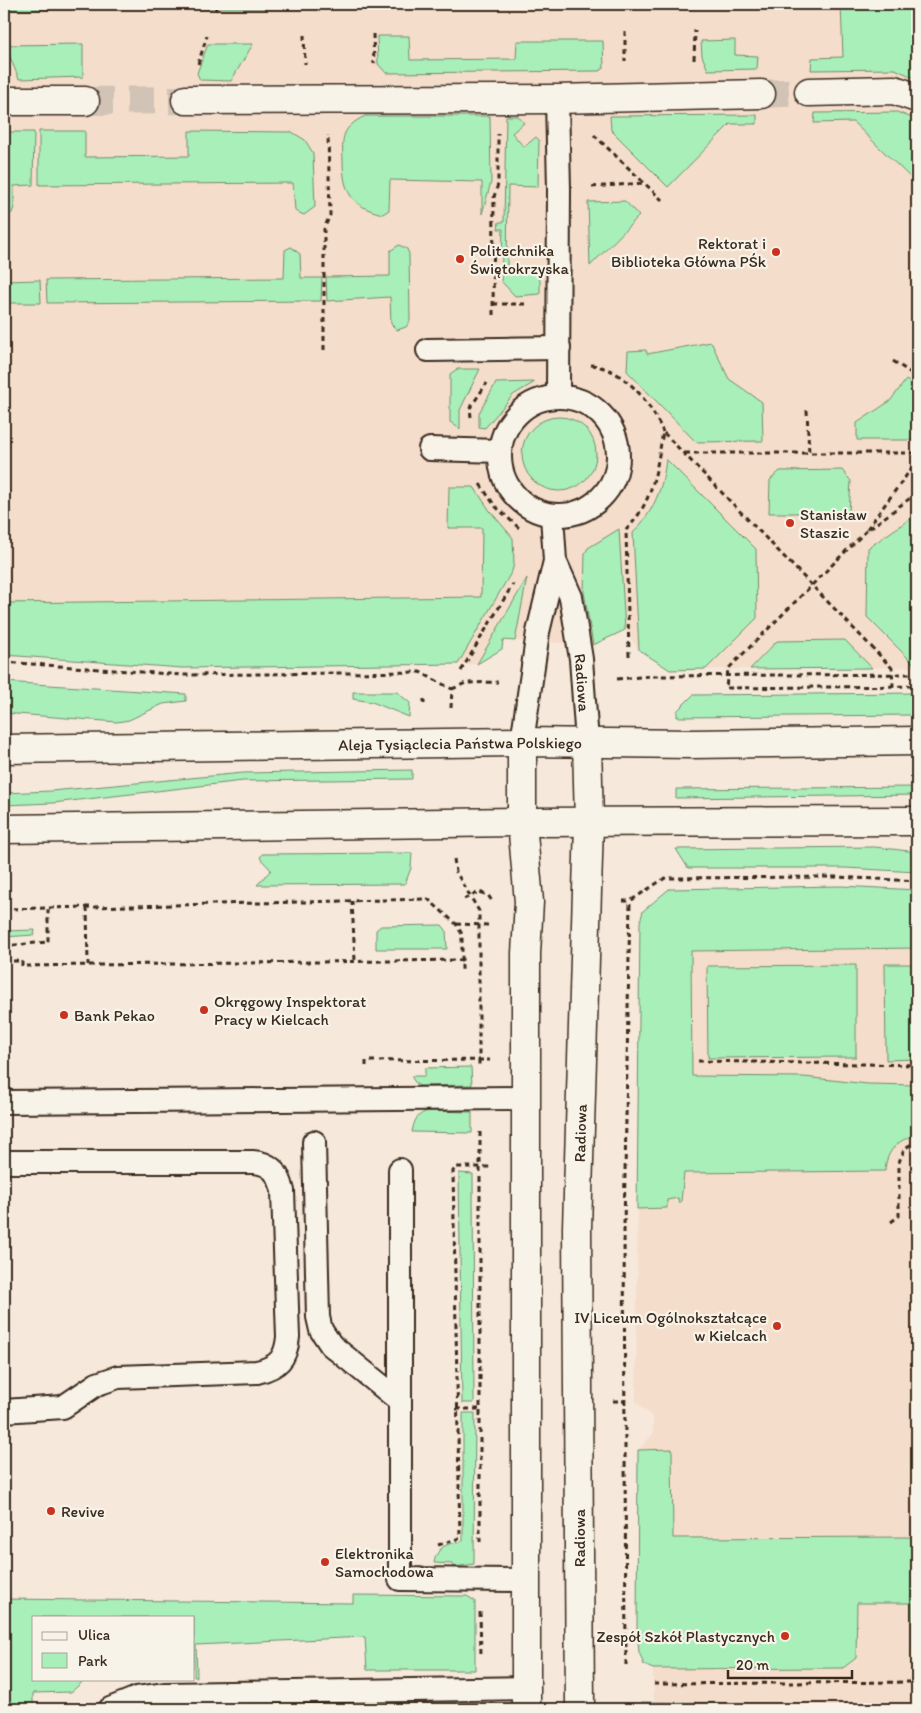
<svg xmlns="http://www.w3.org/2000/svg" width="921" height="1713" font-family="Itim,sans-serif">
	<rect width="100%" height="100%" fill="#f6e9db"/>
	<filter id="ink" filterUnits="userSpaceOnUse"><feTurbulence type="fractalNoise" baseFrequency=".02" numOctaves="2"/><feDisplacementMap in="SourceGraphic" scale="10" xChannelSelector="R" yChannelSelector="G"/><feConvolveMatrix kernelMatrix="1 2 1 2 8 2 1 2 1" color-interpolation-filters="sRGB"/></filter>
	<g filter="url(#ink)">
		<g fill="#f5ddcb">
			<path d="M4,4H917V514L868,548L867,617L917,667L670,670L639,650L625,630L593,645L503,640L502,649L477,664L182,668L4,655Z"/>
			<path d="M917,909V1709H654L651,1603L638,1561V1450L653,1434V1418L636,1402L640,940Z"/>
		</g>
		<g fill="#a9efba" stroke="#728c6c">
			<path d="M4,4H83L84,9L4,10Z"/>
			<path d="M186,4H214L212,9H186Z"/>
			<path d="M222,4H277L276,8H220Z"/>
			<path d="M379,4H409V6L379,7Z"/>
			<path d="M516,4H604V5L516,6Z"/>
			<path d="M841,4H917V79L895,69L811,70L812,58L843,57Z"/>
			<path d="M377,36H409L410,60L516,59L517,41H603L604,68L599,71L386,73L378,64Z"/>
			<path d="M735,40V55L758,56L757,69L708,70L702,56L701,41Z"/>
			<path d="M83,44V77L19,79L5,45Z"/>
			<path d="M208,44H253L231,81L200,80L197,73Z"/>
			<path d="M897,112L917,120V180H913L853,122L814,123L815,113Z"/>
			<path d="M757,115V124H730L668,187L611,130L610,116Z"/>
			<path d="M365,116H490L491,182L482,214V182L390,180L389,210L383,214C351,207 343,191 343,161C342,137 341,128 365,116Z"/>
			<path d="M506,116H518L524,123L512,133L524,147L536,137L539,140L538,187L508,186L507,270L535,272L540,280V294L515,296L501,281L503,229H498L499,222H504Z"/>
			<path d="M39,131H85V157L189,156V131L292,132L305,140L313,153L315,207L304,215L295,211L293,183L39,185Z"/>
			<path d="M4,132H34L33,185L14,186V207L12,213L4,217Z"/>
			<path d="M625,201L639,216L590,266L588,202Z"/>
			<path d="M399,245L407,249L409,254L410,321L406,327L397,330L391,324L390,297L327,301L326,277L390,276V251Z"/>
			<path d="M291,247L300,254L301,278H322L321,301L47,303L46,280L284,278L285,250Z"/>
			<path d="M40,280L41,303H4V281Z"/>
			<path d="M711,342L729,379L762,402L763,441L696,442L627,371L628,351L646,350L647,354Z"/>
			<path d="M457,369H480L460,410V429L450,422V374Z"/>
			<path d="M906,380L917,387V440H857V423L890,401Z"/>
			<path d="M535,382L513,395L485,428L479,427V413L496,383Z"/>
			<circle cx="559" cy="454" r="37"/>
			<path d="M666,459L756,549L757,618L706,669L670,670L639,650L633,533C654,511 663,488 666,459Z"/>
			<path d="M842,470L851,481L849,513H769L770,480L780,471Z"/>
			<path d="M449,487H474L490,511L513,538L514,564L512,571L458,664L182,668L4,655V603L481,597L482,528H448Z"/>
			<path d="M917,514V667L867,617L868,548Z"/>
			<path d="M619,529L625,630L593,645L584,592L585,553L588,548Z"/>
			<path d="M527,578L515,641L503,640L502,649L477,664Z"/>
			<path d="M845,640L872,668L750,669L777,641Z"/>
			<path d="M4,682L186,694V701L163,704L129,720L117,722L4,713Z"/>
			<path d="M353,692H397L410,703L409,717L372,702L353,699Z"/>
			<path d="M917,693V715L677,717V711L693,695Z"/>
			<path d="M412,770V779L243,781L53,803L4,805V793L51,791L243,773Z"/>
			<path d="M917,787V795L676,798V789Z"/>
			<path d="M875,847L917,852V872L846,868H688L676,849Z"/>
			<path d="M412,853L411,868L405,884L257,885L271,870L260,858L262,854Z"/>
			<path d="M841,886L917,890V948L691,951L692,1076L804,1077L868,1084L917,1085V1135C898,1139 886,1151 885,1171L684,1173L681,1201L679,1204L678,1198L667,1200V1208L637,1209L640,922L643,911L669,889Z"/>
			<path d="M442,925L446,930L447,949H376V930L381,926Z"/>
			<path d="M35,930L34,935L4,937V931Z"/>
			<path d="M885,964H917V1059L886,1060Z"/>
			<path d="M856,965V1057L708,1058L707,966Z"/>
			<path d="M471,1067L472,1085L420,1086L416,1084L411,1076H425V1068Z"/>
			<path d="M429,1111L472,1112V1133L412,1132C414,1121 417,1113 429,1111Z"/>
			<path d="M459,1173L473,1174L474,1403H462Z"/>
			<path d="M463,1413H475L474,1564L454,1567L453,1564L434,1563C437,1546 448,1543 463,1541Z"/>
			<path d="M672,1449L673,1538L917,1537V1658L913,1650L912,1603H857L856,1658L843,1668L653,1669L644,1665L639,1652L637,1632L638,1450Z"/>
			<path d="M353,1595L467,1596L475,1601V1670H367L365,1637L196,1645L197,1677H194V1617H34V1679H86L71,1692L33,1693V1709H4V1599L353,1603Z"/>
			<path d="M642,1702L804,1704V1709H635Z"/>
			<path d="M398,1707L466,1708L473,1709H388Z"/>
		</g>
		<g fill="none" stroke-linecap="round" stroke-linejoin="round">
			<g stroke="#d1c3b5" stroke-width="28" stroke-dasharray="28 14" stroke-linecap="butt">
				<path d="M761,94L809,92"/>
				<path d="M85,101L186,100"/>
			</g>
			<defs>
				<g id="service">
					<path d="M557,99L559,189L558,397"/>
					<path d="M428,350L559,348"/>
					<circle cx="559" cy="456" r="59"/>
					<path d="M430,449L500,451"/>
					<path id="s1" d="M552,515L555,561L571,597L581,659L587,742"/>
					<path d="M522,742L538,632L555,561"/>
					<path d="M4,1102L526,1098"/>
					<path d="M314,1142L318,1317L321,1330L331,1345L400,1401"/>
					<path d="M4,1162H253C271,1163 279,1173 283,1191L288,1337C286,1359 278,1367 257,1372L118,1377L97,1384L63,1407L4,1411"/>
					<path d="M400,1170V1579L525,1580"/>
					<path d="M110,1709L137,1698L166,1694L525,1688"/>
				</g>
				<g id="pedestrian">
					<path d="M809,92L894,90L917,98"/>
					<path d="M186,100L557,99L761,94"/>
					<path d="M4,101H85"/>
				</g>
				<g id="minor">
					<path d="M522,742V822L529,902L526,953V1709"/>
					<path id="s2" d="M580,1709L577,1228L589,823L587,742"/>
				</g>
				<g id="tertiary">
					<path id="s3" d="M4,749L522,742L692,744L917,741"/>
					<path d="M4,829L522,822L917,821"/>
				</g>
			</defs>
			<use href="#service" stroke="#3b2a1e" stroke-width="26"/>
			<use href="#pedestrian" stroke="#3b2a1e" stroke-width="31"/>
			<use href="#minor" stroke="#3b2a1e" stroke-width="31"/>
			<use href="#tertiary" stroke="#3b2a1e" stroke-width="31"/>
			<g stroke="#3b2a1e" stroke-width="3" stroke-dasharray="5 4" stroke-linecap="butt">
				<path d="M302,4V9"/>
				<path d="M373,4V9"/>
				<path d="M625,4V7"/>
				<path d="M695,5V4"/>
				<path d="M215,10L218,4"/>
				<path d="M625,31V61"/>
				<path d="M373,34L374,64"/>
				<path d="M304,35L305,64"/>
				<path d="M694,60L695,30"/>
				<path d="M198,64L207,36"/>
				<path d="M594,135L662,200"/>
				<path d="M592,187L644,183"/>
				<path d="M493,304H525"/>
				<path d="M493,315L494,197L498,184V134"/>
				<path d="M324,350V229L330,215L328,135"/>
				<path d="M893,361L917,377"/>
				<path d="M591,365C625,369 650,402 663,432"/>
				<path d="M807,410L809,454"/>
				<path d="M471,417L470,408L487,383"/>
				<path d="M685,453H917"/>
				<path d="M480,484L495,506L519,528"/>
				<path d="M917,493L865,532L728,669L726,688L917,686"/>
				<path d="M867,529L917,461"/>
				<path d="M629,656L626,530C654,501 656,470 663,432L892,668L893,686"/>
				<path d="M4,662L183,675L420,672L452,689"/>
				<path d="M461,671L513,584"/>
				<path d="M617,679L651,676L917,674"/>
				<path d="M452,689L466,683L498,682"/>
				<path d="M424,699V708"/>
				<path d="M451,708L452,689"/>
				<path d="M454,859L456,872L479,911V1066"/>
				<path d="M464,899L479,892L488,895L492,901"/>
				<path d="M352,901L355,961"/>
				<path d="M623,901H630L665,878L835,877L917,881"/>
				<path d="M87,907L88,965"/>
				<path d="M4,909L428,899L456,924L462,934V970"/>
				<path d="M456,924L492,925"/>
				<path d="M4,946L48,942V908"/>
				<path d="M4,961H22V966L462,960"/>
				<path d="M698,1061L917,1065"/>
				<path d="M366,1066V1061L490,1060"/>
				<path d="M480,1132V1546"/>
				<path d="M891,1222L899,1216V1162L905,1148L917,1141"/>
				<path d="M613,1401H625"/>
				<path d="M456,1409H480"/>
				<path d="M438,1545L460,1538L453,1171L457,1167H490"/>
				<path d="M480,1612L481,1656"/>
				<path d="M626,1665L624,1227L630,901"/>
				<path d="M654,1684L917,1682"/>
				<path d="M626,1709V1702"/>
			</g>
			<use href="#service" stroke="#f7f3e8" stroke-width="22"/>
			<use href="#pedestrian" stroke="#f7f3e8" stroke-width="28"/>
			<use href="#minor" stroke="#f7f3e8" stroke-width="28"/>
			<use href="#tertiary" stroke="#f7f3e8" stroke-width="28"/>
		</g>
	</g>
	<g fill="#c8321e" stroke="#f7f3e8" stroke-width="2">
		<circle cx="776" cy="252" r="5"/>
		<circle cx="460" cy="259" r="5"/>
		<circle cx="790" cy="523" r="5"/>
		<circle cx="204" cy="1010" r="5"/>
		<circle cx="64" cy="1015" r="5"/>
		<circle cx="777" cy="1326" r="5"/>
		<circle cx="51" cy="1511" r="5"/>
		<circle cx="325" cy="1562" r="5"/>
		<circle cx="785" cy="1636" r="5"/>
	</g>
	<g text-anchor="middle" stroke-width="4.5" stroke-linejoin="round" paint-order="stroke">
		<g font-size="16" fill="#3b2a1e" stroke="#f7f3e8" text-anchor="start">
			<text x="766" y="249" text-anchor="end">Rektorat i<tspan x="766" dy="18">Biblioteka Główna PŚk</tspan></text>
			<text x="470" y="256">Politechnika<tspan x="470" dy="18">Świętokrzyska</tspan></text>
			<text x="800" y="520">Stanisław<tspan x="800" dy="18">Staszic</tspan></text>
			<text x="214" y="1007">Okręgowy Inspektorat<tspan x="214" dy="18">Pracy w Kielcach</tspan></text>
			<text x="74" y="1021">Bank Pekao</text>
			<text x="767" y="1323" text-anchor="end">IV Liceum Ogólnokształcące<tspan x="767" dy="18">w Kielcach</tspan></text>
			<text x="61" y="1517">Revive</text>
			<text x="335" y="1559">Elektronika<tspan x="335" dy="18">Samochodowa</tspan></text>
			<text x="775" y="1642" text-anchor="end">Zespół Szkół Plastycznych</text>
		</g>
		<g font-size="16" fill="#3b2a1e" stroke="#f7f3e8">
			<text dy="6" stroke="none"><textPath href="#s1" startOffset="172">Radiowa</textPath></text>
			<text dy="6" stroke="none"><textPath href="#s3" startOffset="456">Aleja Tysiąclecia Państwa Polskiego</textPath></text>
			<text dy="6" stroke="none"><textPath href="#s2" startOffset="576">Radiowa</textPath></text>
			<text transform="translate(579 1538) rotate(-90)" y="6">Radiowa</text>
		</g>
	</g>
	<rect width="921" height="1713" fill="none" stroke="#f7f3e8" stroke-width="20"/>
	<rect x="10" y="10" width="901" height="1693" fill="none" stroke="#3b2a1e" stroke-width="2" filter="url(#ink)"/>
	<rect x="32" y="1616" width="162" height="65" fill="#f7f3e8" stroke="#aca397"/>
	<rect x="42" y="1632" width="25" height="8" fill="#f7f3e8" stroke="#aca397"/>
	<text x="78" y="1640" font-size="15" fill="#3b2a1e">Ulica</text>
	<rect x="42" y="1653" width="25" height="15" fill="#a9efba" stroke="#aca397"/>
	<text x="78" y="1666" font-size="15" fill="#3b2a1e">Park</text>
	<path d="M728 1670v8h124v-8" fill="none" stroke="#3b2a1e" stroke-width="2.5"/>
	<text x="736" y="1670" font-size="15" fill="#3b2a1e" stroke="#f7f3e8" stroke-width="4" paint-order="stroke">20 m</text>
</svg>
